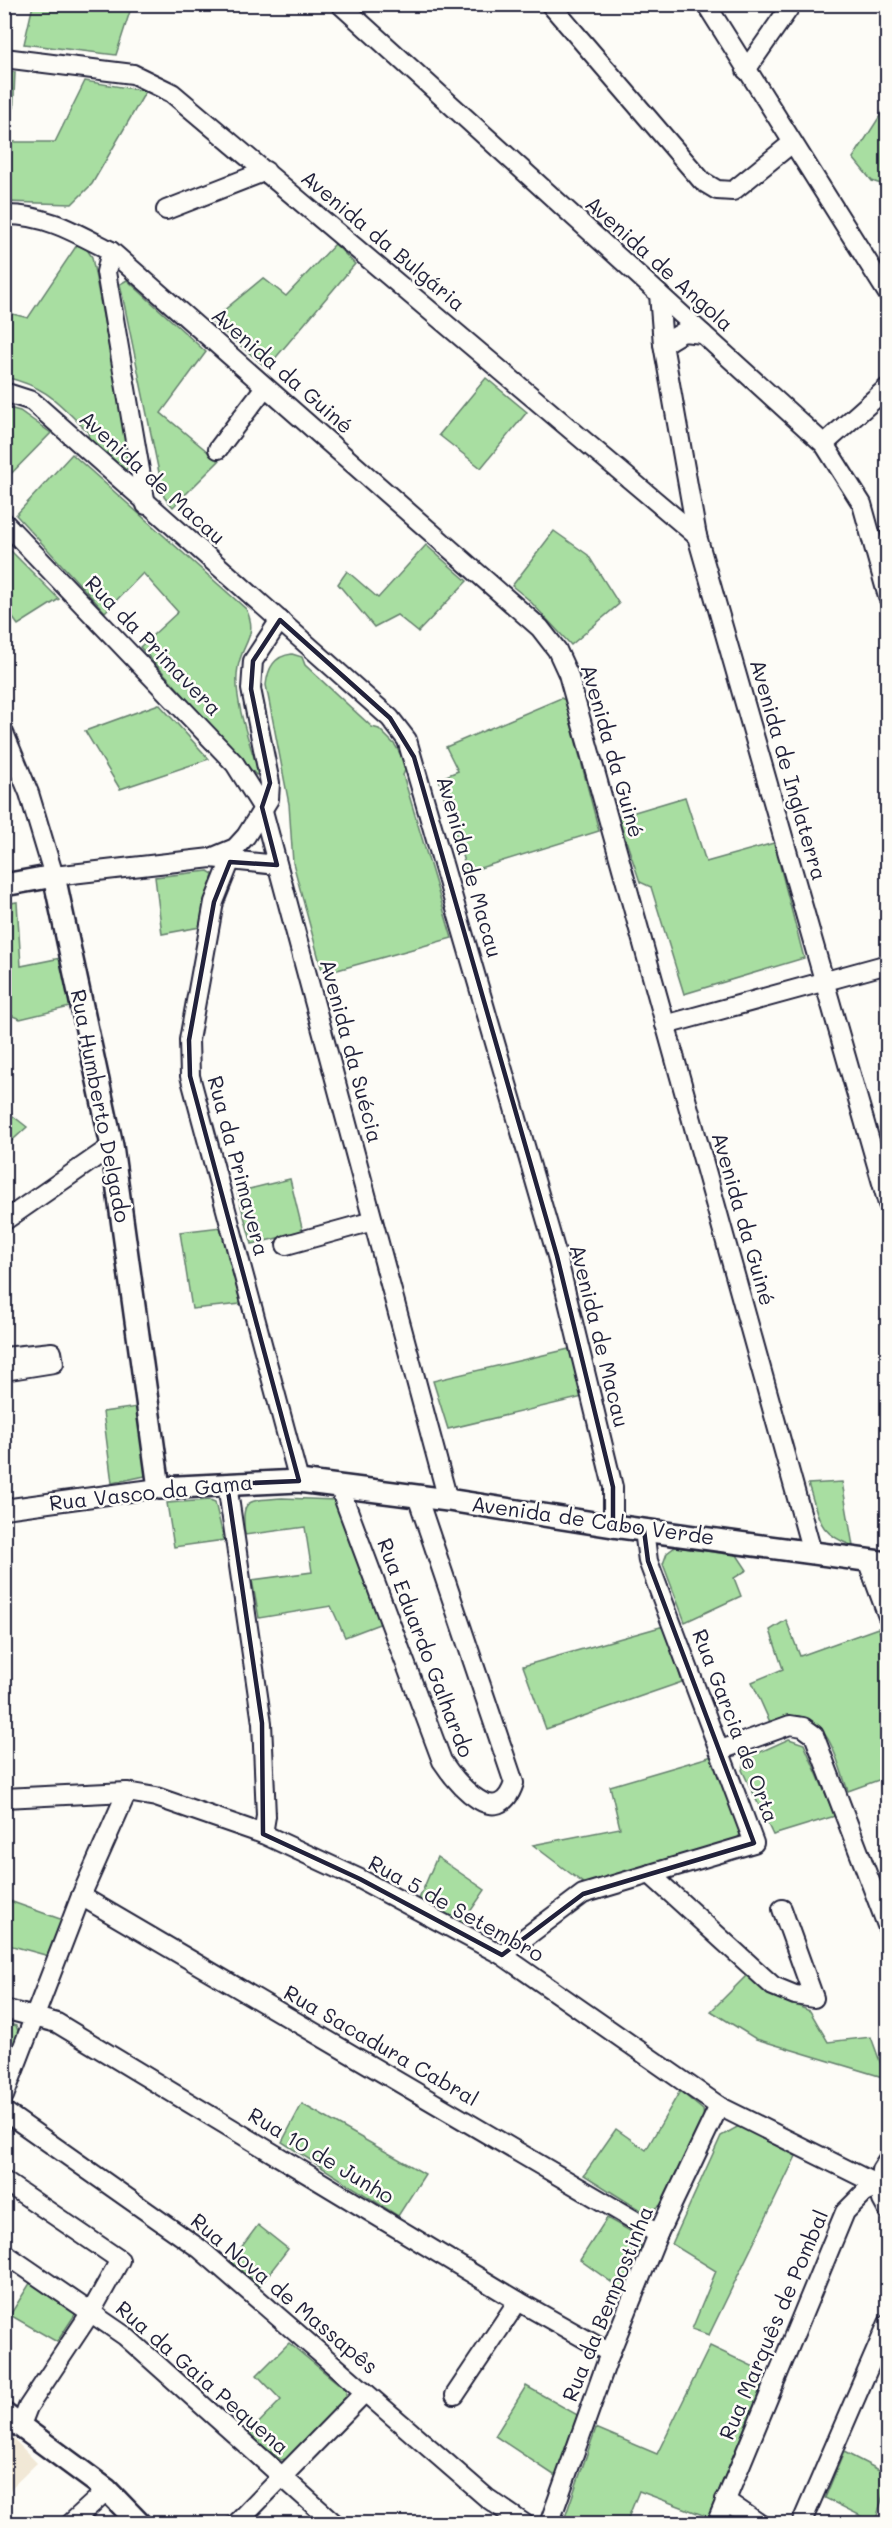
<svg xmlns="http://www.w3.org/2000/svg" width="892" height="2528" font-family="Mali,sans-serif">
	<rect width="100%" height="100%" fill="#fdfcf7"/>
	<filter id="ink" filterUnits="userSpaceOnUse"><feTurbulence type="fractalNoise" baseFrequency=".0167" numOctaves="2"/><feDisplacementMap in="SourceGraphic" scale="12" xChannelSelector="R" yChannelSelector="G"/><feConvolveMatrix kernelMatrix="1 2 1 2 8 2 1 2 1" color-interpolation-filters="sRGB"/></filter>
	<g filter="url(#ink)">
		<path fill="#f1e8d6" d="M5,2430L37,2463L5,2494Z"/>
		<g fill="#a8dea1" stroke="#65806e" stroke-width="1.5">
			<path d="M33,5V4L132,5L116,55L24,44Z"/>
			<path d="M4,72H15L12,142H55L85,81L146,91L92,184L72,204L5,202Z"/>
			<path d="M887,105V186L872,181L853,158Z"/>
			<path d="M335,244L355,264L267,368L211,321L263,278L286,296Z"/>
			<path d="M77,245L86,248L92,257L131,466L124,471L89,442L88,432C58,403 48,387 5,377V312L28,318Z"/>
			<path d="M127,280L206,352L161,413L219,461L173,507L164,497L120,284Z"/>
			<path d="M486,378L527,412L481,468L439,435Z"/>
			<path d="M5,407L20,411L51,433L5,480Z"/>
			<path d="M72,454L246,609C259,635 242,643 238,667C232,697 250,744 259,773L256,775L140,647L178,612L143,573L105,612L16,515Z"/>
			<path d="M554,531L588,555L619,604L571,645L528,599L512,586Z"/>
			<path d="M5,545L59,599L18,625L5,607Z"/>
			<path d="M426,545L467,581L418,632L397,615L374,627L338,584L347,571L378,598Z"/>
			<path d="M292,654L302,657L305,665L372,727L379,729L395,745L407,766L403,775L452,938L323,974L293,863L289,804L266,685C268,668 274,656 292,654Z"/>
			<path d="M561,698L565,700L599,831L467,872L439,779L458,771L446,747Z"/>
			<path d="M159,704L209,759L120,789L85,731Z"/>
			<path d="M685,797L706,862L774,843L804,958L684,994L651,887L640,882L618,817Z"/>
			<path d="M208,871L213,874L200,927L162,934L155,877Z"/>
			<path d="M17,902L21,966L61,958L70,1007L20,1019L5,1013V904Z"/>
			<path d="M4,1109L27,1127L5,1147H4Z"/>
			<path d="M290,1179L303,1232L252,1244L237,1192Z"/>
			<path d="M221,1227L241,1304L192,1309L180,1232Z"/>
			<path d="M569,1349L583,1397L448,1429L433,1381Z"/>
			<path d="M137,1407L149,1471L145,1476L112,1483L103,1412Z"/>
			<path d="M842,1482L853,1546C816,1532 820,1519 808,1484Z"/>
			<path d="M282,1498L335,1500L382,1623L345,1637L331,1606L259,1618L252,1580L312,1572L305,1527L245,1535C241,1497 247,1501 282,1498Z"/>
			<path d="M210,1500L215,1502L224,1540L174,1547L167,1503Z"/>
			<path d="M675,1547L737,1555L747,1570L734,1578L741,1596L685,1622L663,1564L667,1553Z"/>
			<path d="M786,1620L800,1656L878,1628L887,1651V1777L848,1791C838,1765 831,1722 798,1716C790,1714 778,1720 770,1722L752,1682L783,1669L770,1630Z"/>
			<path d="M664,1626L682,1682L546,1729L523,1666Z"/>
			<path d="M789,1739L804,1744L835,1816L773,1835L742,1770L747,1758Z"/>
			<path d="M716,1755L741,1833L737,1839L587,1886L533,1845L620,1828L610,1786Z"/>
			<path d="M437,1857L485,1890L461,1925L419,1899Z"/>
			<path d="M4,1899L63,1920L49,1956L5,1944Z"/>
			<path d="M747,1975L778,1998L810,2011L828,2042L871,2037L886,2078L756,2039L711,2011Z"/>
			<path d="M5,2023L16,2026L19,2033L5,2077Z"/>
			<path d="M680,2091L703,2110L704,2120L665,2202L653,2210H640L584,2175L616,2129L646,2150Z"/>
			<path d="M302,2104L425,2174L398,2216L282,2142Z"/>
			<path d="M739,2126L796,2156L709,2335L692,2329L716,2271L672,2244L721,2136Z"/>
			<path d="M607,2218L639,2236L642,2253L624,2291L580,2260Z"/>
			<path d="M258,2225L288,2249L258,2288L228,2265Z"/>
			<path d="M32,2280L78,2310L57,2342L10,2315Z"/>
			<path d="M289,2343L346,2390V2398L289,2458L281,2460L248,2434L281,2400L257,2375Z"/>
			<path d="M710,2346L767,2373L708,2517L639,2491L626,2523H563L596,2428L657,2454Z"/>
			<path d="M526,2386L581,2417L557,2477L495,2436Z"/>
			<path d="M844,2452L887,2474V2482L875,2523L825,2498Z"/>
		</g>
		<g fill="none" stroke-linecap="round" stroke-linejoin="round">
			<defs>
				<g id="minor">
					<path d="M340,4L824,444L862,504L888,597"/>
					<path d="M550,4L702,181L717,190L733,191L792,143"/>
					<path d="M706,4L888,294"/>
					<path d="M4,58L133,74L172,93L697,536"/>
					<path d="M746,70L792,4"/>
					<path d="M166,210L266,171"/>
					<path d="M4,215C45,214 76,233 111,251L540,628L557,650L568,674L812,1552"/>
					<path d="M111,251L106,272L146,505"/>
					<path d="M659,294L663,344L697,536L888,1204"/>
					<path d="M663,344L683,332L703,334"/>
					<path d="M4,392L32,401L390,718L407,740L557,1256L613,1487V1526"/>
					<path d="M824,444L888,387"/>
					<path d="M218,449L265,387"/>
					<path d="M4,522L235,764L262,807L448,1500"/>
					<path d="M4,733L29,793L54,876L211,858L277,865"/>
					<path d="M211,858L235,848L246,836L269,799L270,783L251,689L253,661L280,620"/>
					<path d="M230,862L214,902L189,1040L190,1076L299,1481"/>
					<path d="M665,1025L888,964"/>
					<path d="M4,1221L112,1146"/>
					<path d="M286,1245L373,1221"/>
					<path d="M4,1357L52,1352L54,1363L4,1371"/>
					<path d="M227,1484L262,1723L266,1816L263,1834"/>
					<path d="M339,1486L442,1761C458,1785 498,1832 514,1783L417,1496"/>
					<path d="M4,1509L159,1488"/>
					<path d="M867,1560L888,1617"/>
					<path d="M721,1750L790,1725L803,1727L814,1735L888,1928"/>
					<path d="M4,1798L127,1792L156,1797L263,1834L360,1879L502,1955L719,2106L880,2186L882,2200L888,2211"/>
					<path d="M650,1874L773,1986L795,1995L814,1998L782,1909"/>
					<path d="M81,1896L658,2234"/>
					<path d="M502,1955L583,1894L754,1843L648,1561L644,1530"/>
					<path d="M4,2009L57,2023L518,2301L610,2353"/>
					<path d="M4,2096L81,1896L127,1792"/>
					<path d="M4,2111L200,2249L487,2498L525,2524"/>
					<path d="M4,2181L120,2260L91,2312L28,2407L21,2425"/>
					<path d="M4,2253L125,2336L335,2524"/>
					<path d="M455,2395L518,2301"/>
					<path d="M725,2500L760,2524"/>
					<path d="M70,2524L107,2490"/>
					<path d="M236,2524L365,2392"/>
					<path d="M549,2524L610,2353L658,2234L719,2106"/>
					<path d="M716,2524L845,2212L864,2193L880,2186L881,2170L888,2159"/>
					<path d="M801,2524L888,2323"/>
				</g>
				<g id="tertiary">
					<path d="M4,885L54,876L112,1146L159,1488L299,1481L448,1500L613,1526L888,1563"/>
					<path d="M4,2414L107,2490L140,2524"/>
				</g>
			</defs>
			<use href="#minor" stroke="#22223b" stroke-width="22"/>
			<use href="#tertiary" stroke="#22223b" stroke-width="26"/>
			<use href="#minor" stroke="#fdfcf7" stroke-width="18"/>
			<use href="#tertiary" stroke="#fdfcf7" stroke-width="21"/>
		</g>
	</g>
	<path fill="none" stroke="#22223b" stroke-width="4.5" stroke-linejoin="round" d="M280,620L390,718L414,757L557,1256L613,1487V1526L644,1530L648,1561L754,1843L583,1894L502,1955L360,1879L263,1834L262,1723L227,1484L299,1481L190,1076L189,1040L214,902L230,862L277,865L262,807L270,783L251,689L253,661Z"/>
	<g text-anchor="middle" stroke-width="5" stroke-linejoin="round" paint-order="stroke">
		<g font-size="21" fill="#22223b" stroke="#fdfcf7">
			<text transform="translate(383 241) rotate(40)" y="7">Avenida da Bulgária</text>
			<text transform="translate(659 264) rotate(42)" y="7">Avenida de Angola</text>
			<text transform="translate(282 371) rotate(41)" y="7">Avenida da Guiné</text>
			<text transform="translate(152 478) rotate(42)" y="7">Avenida de Macau</text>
			<text transform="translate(153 646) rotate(46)" y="7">Rua da Primavera</text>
			<text transform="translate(612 751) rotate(74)" y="7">Avenida da Guiné</text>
			<text transform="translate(788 770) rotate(74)" y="7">Avenida de Inglaterra</text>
			<text transform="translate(469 867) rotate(74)" y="7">Avenida de Macau</text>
			<text transform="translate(351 1051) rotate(75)" y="7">Avenida da Suécia</text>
			<text transform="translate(100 1106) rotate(79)" y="7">Rua Humberto Delgado</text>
			<text transform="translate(238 1166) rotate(75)" y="7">Rua da Primavera</text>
			<text transform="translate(743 1219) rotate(74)" y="7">Avenida da Guiné</text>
			<text transform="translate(599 1336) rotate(76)" y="7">Avenida de Macau</text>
			<text transform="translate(151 1493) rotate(-6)" y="7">Rua Vasco da Gama</text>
			<text transform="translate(593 1521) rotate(8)" y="7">Avenida de Cabo Verde</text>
			<text transform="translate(425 1648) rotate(69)" y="7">Rua Eduardo Galhardo</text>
			<text transform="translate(735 1726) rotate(69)" y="7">Rua Garcia de Orta</text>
			<text transform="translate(456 1909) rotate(29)" y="7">Rua 5 de Setembro</text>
			<text transform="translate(381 2046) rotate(30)" y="7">Rua Sacadura Cabral</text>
			<text transform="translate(321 2156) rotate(31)" y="7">Rua 10 de Junho</text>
			<text transform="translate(284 2294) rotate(40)" y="7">Rua Nova de Massapês</text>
			<text transform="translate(608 2304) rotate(-68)" y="7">Rua da Bempostinha</text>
			<text transform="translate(774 2325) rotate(-67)" y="7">Rua Marquês de Pombal</text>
			<text transform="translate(202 2378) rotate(41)" y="7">Rua da Gaia Pequena</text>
		</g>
	</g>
	<rect width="892" height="2528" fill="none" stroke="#fdfcf7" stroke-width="24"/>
	<rect x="12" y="12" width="868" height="2504" fill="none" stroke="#22223b" stroke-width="2" filter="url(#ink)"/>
</svg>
